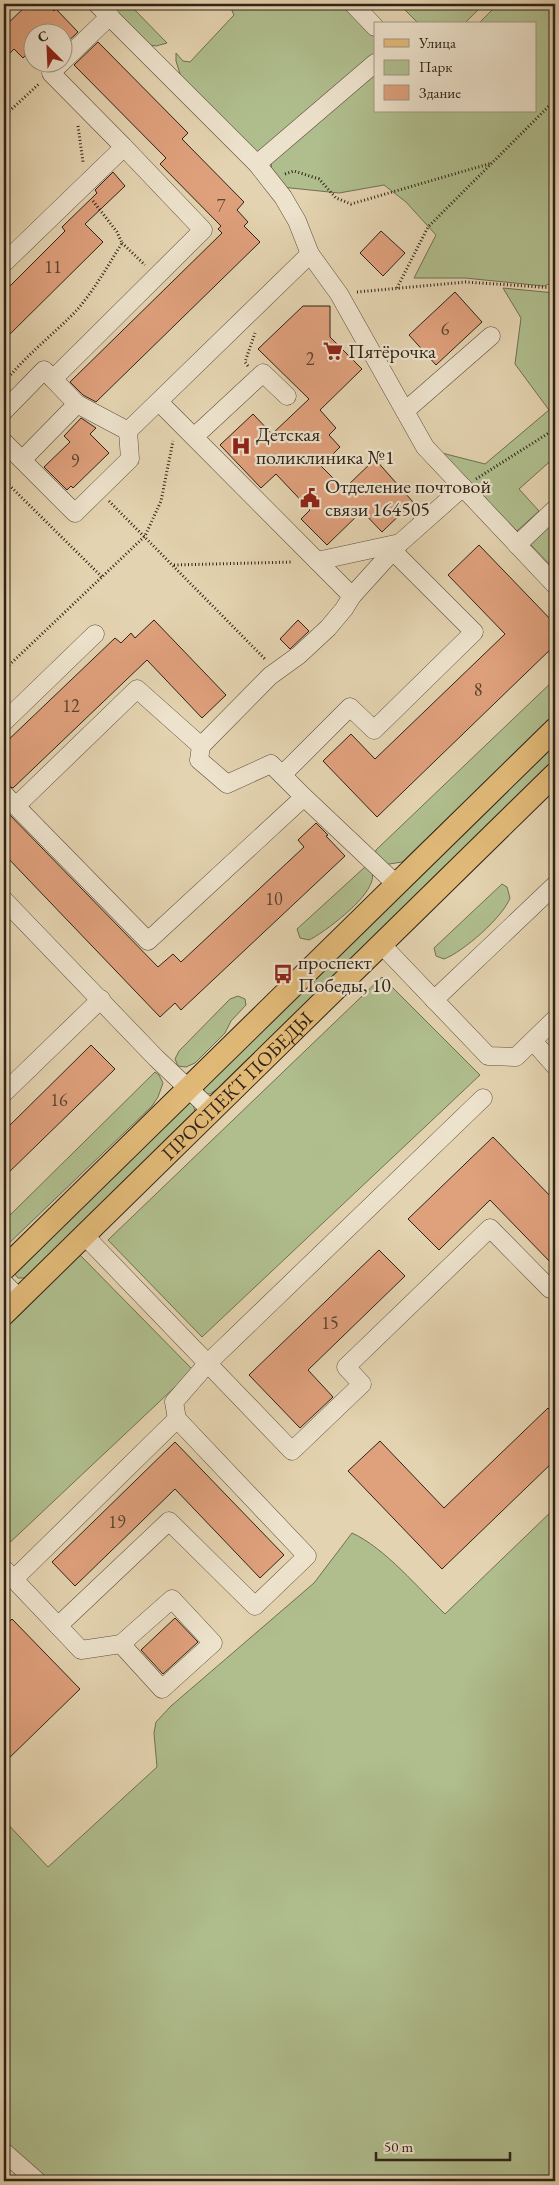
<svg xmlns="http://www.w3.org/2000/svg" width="559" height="2185" font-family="'EB Garamond',serif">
	<rect width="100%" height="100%" fill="#e4d3b0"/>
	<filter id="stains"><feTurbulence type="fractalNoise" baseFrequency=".004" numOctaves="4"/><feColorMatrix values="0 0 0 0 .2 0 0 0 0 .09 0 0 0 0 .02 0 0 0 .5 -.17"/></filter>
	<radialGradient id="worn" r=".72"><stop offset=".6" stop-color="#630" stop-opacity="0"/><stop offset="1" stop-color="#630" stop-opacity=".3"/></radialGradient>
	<g fill="#b0be8e" stroke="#6f7053">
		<path d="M118,4H129L167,43L156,46L150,45L117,11Z"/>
		<path d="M229,4H345L375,36V56L258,157L182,80L176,61V53L183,61L190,62L234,15Z"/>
		<path d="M399,4H484L464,24H419Z"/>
		<path d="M498,4H555V285L549,284L544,286L465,278H414L436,235L406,202L384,185L339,193L281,187L272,176L271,160L375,71V111H535V24H478Z"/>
		<path d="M503,288L555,293V457L519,489L539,511L517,531L442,453L485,464L549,410L515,364L521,318Z"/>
		<path d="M550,523L555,529V570L530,544Z"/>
		<path d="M555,679V714L402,862L383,865L375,855L376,850Z"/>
		<path d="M555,744V761L217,1089L210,1094L206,1093L203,1088Z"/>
		<path d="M366,866C394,882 324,933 309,940L300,938L297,929Z"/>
		<path d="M502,884L507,887L510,898C503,917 463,952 444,959L436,956L434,948Z"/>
		<path d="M382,977L480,1075L202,1337L108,1240Z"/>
		<path d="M238,996L245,999L246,1005L231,1021L225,1033L195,1063L186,1067L178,1066L175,1059L179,1051L230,999Z"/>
		<path d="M155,1072L159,1075L163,1083L158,1097L152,1106L4,1248V1221Z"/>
		<path d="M190,1103L193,1105L195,1111L25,1278H18L14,1273L187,1104Z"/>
		<path d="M80,1255L193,1370L4,1548V1330Z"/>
		<path d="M555,1508V2181H46L4,2142V1820L48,1867L157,1767L154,1733L156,1722L171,1706L314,1583L352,1533C385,1548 419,1589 445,1614Z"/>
	</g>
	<g fill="#dfa07c" stroke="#2e2318">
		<path d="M28,4H47L54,11L56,9L78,32L62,47V32H32V48L23,58L14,49L4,59V27Z"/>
		<path d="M98,42L188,133L182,139L244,202L237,210L248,222L244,226L260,242L96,402L83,395L70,382L222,233L218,229L221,226L160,164L166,158L74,65Z"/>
		<path d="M113,172L125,186L85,224L103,242L4,340V292L65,231L62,227L97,193L95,190Z"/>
		<path d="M381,231L405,253L383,276L360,253Z"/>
		<path d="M455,292L482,322L436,365L409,335Z"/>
		<path d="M303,306H330V337L362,369L320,410L336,428L329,435L340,447L321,466L344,489L375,459L413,502L382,532L362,511L327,545L301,519L310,510L276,474L261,488L220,445L253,414L272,434L309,399L258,349Z"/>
		<path d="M81,418L96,428L90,434L109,453L73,488L71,486L67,490L44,467L70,442L64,436Z"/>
		<path d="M479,545L555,624V645L377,817L323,761L351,734L375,759L505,634L448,575Z"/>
		<path d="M154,620L226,695L202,718L147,660L13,788L4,784V744L115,638L121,643L131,633L135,638Z"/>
		<path d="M298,620L309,631L290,649L280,639Z"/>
		<path d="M4,809L158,967L173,954L181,962L304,847L298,840L316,823L328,835L326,836L345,856L181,1010L175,1003L160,1017L4,854Z"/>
		<path d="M91,1045L115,1069L4,1177V1131Z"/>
		<path d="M493,1137L555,1201V1267L490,1200L439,1250L408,1219Z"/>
		<path d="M379,1250L405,1276L308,1370L333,1397L300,1428L249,1375Z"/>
		<path d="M548,1408L555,1415V1460L442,1569L348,1471L380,1441L444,1508Z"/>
		<path d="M175,1442L284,1555L260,1578L175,1489L75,1586L52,1562Z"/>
		<path d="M175,1618L198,1642L163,1674L141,1650Z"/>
		<path d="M12,1619L80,1689L4,1763V1627Z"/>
	</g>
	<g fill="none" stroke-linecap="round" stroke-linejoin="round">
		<defs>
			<g id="minor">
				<path d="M97,4L257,164L283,197L297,221L310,254L339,294L425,447L555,585"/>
				<path d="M353,4L375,27"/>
				<path d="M62,62L110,16"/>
				<path d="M124,147L203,230L53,379L77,404L128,431L310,254"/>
				<path d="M257,164L375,63"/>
				<path d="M4,263L124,147L51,73L62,62"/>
				<path d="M159,402L352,596L400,543L463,487"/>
				<path d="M77,404L22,460L75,513L130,459L128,431"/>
				<path d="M4,411L44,370L53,379"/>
				<path d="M405,411L491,336"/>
				<path d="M194,437L263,373L287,396"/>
				<path d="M4,442L22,460"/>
				<path d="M517,545L555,509"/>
				<path d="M317,561L400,543"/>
				<path d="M4,722L95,634"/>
				<path d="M201,746L270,676L299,655L328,628L344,609L352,596"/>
				<path d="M282,775L350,707L374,730L474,632L393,551"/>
				<path d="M4,794L148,941L304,797L396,884"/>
				<path d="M16,806L137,689L201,746L199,760L227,784L271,764L304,797"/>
				<path d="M4,900L156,1058L211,1110"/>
				<path d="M381,944L488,1056L516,1057L555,1019"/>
				<path d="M434,1000L555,885"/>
				<path d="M533,1041L555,1066"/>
				<path d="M4,1093L101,999"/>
				<path d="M84,1235L292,1451L362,1384L346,1367L490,1228L550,1289L555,1284"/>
				<path d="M4,1283L20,1299"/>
				<path d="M177,1419L174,1402L208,1363L483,1098"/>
				<path d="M4,1569L81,1650L121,1644"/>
				<path d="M14,1579L177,1419L307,1556L255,1606L169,1521L58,1626"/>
				<path d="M172,1599L213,1643L162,1689L121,1644Z"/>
				<path d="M4,2152L37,2181"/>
			</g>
			<g id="major">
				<path d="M4,1269L555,729"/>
				<path id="s1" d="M4,1314L555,774"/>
			</g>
		</defs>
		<use href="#minor" stroke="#5c4f3e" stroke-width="19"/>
		<use href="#major" stroke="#2e2318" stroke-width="24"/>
		<g stroke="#2e2318" stroke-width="3" stroke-dasharray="1 2.5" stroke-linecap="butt">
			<path d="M4,116L40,83"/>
			<path d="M78,126L83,162"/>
			<path d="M285,174L294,171L319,179L336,198L351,204L492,163"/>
			<path d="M122,243L145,265"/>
			<path d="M397,288L428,227L555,100"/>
			<path d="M357,292L466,282L555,288"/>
			<path d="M248,366L245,362L255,333"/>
			<path d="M4,383C26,355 53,335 77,310C94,290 108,266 122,243L117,232L93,201"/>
			<path d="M476,479L555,429"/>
			<path d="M4,480L102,577"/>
			<path d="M109,501L265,659"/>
			<path d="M174,565L293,562"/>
			<path d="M4,670L145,536L161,501L173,441"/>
		</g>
		<use href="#minor" stroke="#ede2cc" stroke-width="18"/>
		<use href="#major" stroke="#e2ba78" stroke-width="22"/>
	</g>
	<defs>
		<symbol id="supermarket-bare" viewBox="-9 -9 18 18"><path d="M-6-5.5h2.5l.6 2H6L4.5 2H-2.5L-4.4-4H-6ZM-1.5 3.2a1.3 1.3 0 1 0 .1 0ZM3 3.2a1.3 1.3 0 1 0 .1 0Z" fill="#8f2418" stroke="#ede2cc" stroke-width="2.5" paint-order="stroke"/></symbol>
		<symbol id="hospital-bare" viewBox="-9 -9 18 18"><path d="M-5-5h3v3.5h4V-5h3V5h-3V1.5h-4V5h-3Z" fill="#8f2418" stroke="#ede2cc" stroke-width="2.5" paint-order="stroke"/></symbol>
		<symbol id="civic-bare" viewBox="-9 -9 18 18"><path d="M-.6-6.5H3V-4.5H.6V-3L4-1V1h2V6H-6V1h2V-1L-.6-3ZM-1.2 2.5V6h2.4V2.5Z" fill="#8f2418" stroke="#ede2cc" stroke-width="2.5" paint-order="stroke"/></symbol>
		<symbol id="bus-bare" viewBox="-9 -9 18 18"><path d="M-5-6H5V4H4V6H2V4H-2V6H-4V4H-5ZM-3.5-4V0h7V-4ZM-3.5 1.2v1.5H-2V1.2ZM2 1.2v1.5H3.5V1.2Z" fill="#8f2418" stroke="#ede2cc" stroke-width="2.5" paint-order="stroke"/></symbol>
	</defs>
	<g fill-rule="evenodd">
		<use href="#supermarket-bare" x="319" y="337" width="28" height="28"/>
		<use href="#hospital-bare" x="227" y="432" width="28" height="28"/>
		<use href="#civic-bare" x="296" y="484" width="28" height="28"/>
		<use href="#bus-bare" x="269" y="960" width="28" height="28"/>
	</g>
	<g text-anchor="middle" stroke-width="4.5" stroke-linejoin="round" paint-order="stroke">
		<g font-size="18" fill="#5a4231">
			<text x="221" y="212">7</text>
			<text x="53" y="273">11</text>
			<text x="445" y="335">6</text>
			<text x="310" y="365">2</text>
			<text x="75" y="467">9</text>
			<text x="478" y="696">8</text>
			<text x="71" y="712">12</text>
			<text x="274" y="905">10</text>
			<text x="59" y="1106">16</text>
			<text x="330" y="1329">15</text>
			<text x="117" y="1528">19</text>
		</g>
		<g font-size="20" fill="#2e2318" stroke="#ede2cc" text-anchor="start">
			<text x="348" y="358">Пятёрочка</text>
			<text x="256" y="441">Детская<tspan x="256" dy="23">поликлиника №1</tspan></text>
			<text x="325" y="493">Отделение почтовой<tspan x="325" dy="23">связи 164505</tspan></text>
			<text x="298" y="969">проспект<tspan x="298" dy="23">Победы, 10</tspan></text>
		</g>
		<g font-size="20" fill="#2e2318" stroke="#ede2cc">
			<text dy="7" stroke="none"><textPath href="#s1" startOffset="326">ПРОСПЕКТ ПОБЕДЫ</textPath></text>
		</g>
	</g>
	<rect width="559" height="2185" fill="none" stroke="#e4d3b0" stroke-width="20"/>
	<rect x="5" y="5" width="549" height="2175" fill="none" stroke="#2e2318" stroke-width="2.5"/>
	<rect x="10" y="10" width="539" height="2165" fill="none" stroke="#2e2318"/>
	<rect x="374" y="22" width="162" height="90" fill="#ede2cc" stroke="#a19684"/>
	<rect x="384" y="39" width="25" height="8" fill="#e2ba78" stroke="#a19684"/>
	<text x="419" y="48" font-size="15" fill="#2e2318">Улица</text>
	<rect x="384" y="60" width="25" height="15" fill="#b0be8e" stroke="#a19684"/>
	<text x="419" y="72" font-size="15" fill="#2e2318">Парк</text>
	<rect x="384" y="85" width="25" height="15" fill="#dfa07c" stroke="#a19684"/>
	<text x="419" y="98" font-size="15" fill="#2e2318">Здание</text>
	<g transform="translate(48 48) rotate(336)"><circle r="24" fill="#ede2cc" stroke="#a19684"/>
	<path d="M0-4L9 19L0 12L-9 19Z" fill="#8f2418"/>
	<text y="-8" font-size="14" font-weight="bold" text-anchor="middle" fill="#2e2318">С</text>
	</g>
	<path d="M376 2152v8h134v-8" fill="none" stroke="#2e2318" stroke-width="2.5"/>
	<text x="384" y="2152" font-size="15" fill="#2e2318" stroke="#ede2cc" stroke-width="4" paint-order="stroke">50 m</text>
	<rect width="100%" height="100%" filter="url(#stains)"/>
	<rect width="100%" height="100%" fill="url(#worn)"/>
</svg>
